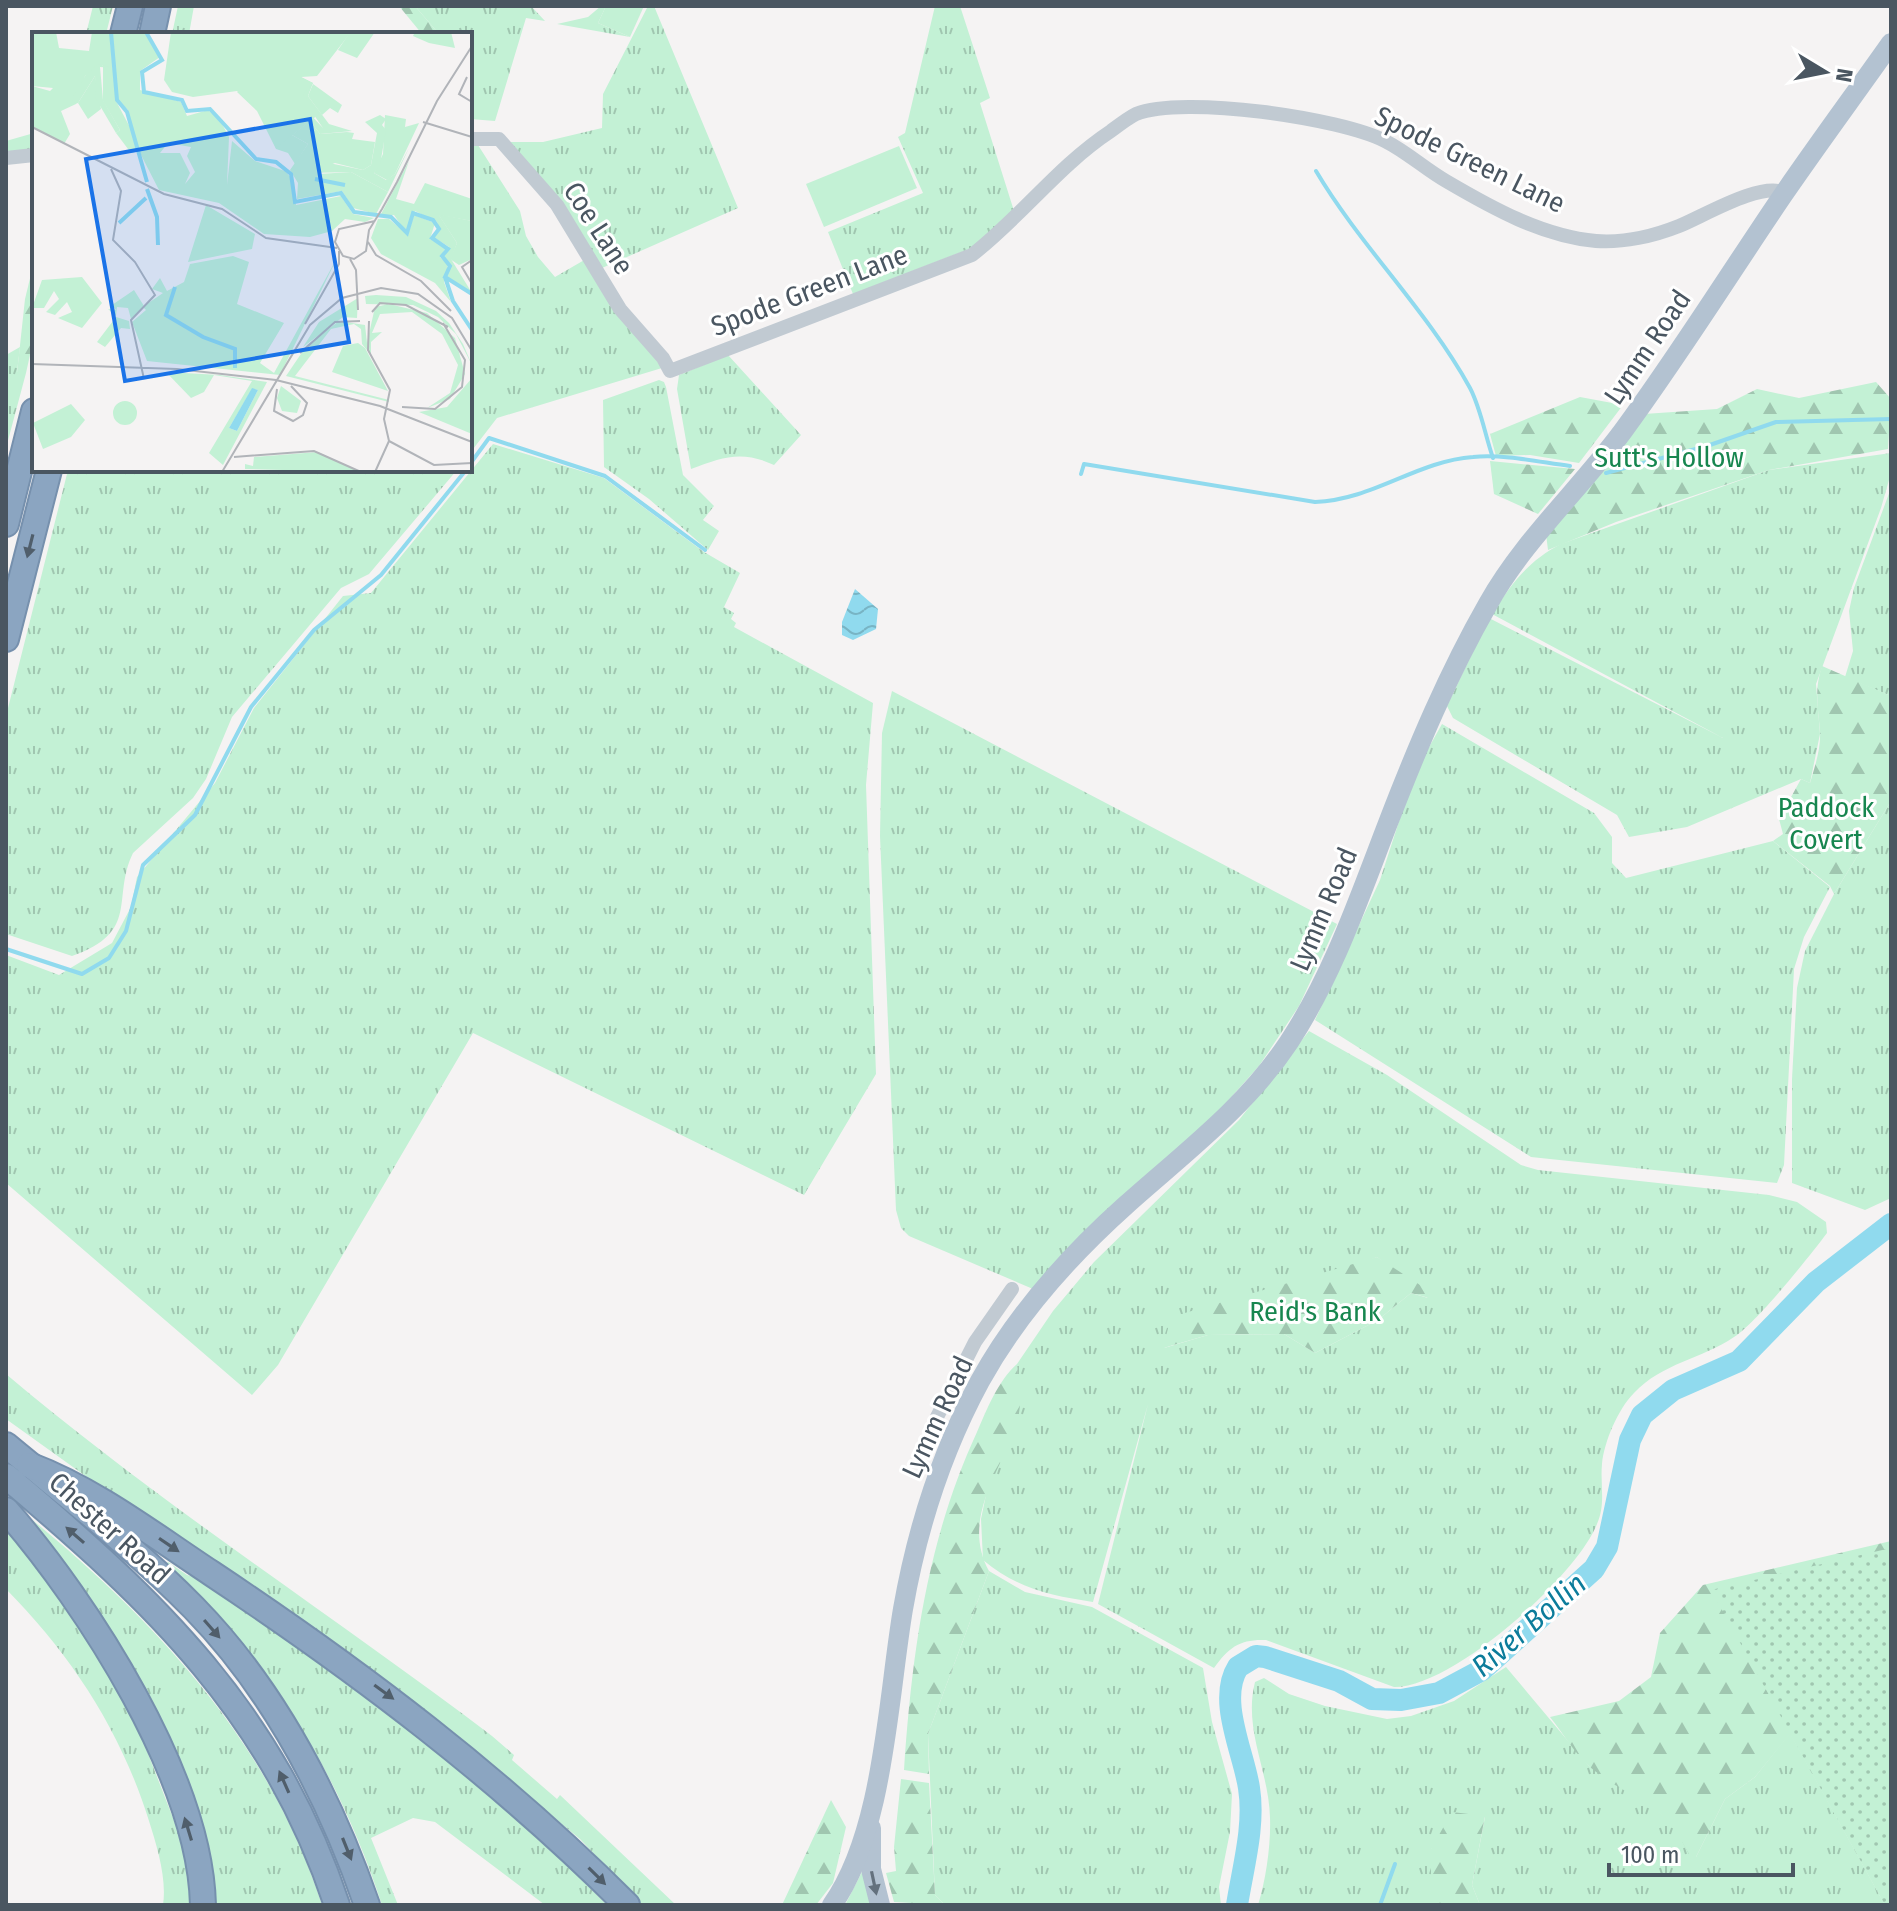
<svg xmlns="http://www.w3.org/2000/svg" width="1897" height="1911" font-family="'Fira Sans Condensed',sans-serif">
	<defs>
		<pattern id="grass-tufts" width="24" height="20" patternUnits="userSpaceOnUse" patternTransform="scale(2)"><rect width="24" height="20" fill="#c3f1d5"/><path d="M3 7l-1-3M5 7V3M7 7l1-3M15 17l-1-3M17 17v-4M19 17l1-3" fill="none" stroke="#a0c6b0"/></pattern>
		<pattern id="forest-firs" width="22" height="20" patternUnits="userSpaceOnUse" patternTransform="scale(2)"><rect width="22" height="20" fill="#c3f1d5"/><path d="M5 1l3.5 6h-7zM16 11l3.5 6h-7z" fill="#a0c6b0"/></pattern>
		<pattern id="park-dots" width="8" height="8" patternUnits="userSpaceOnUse" patternTransform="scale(2)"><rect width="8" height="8" fill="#c3f1d5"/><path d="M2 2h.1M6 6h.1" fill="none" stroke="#a0c6b0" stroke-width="1.8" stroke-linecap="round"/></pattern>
		<pattern id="water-waves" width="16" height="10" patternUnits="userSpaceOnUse" patternTransform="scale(2)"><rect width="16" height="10" fill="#90daee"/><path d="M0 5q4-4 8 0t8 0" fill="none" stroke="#78b4c4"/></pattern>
	</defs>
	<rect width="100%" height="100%" fill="#f5f3f3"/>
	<g fill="url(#grass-tufts)" fill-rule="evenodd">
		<path d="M93,6H113L106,34H86Z"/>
		<path d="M178,6H194L189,34H172Z"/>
		<path d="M415,6H531L545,21L526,18L495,121L470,119V34H439Z"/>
		<path d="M601,6H606L598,23L630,37L557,24L588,17Z"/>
		<path d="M648,6H654L738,208L602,268L508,142H543L602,128L603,94Z"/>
		<path d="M935,6H960L990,98L980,103L1014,211L977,246L853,294L828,232L923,193L898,137L905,133Z"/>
		<path d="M34,133V151L6,152V141Z"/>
		<path d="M478,145L520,211L526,236L538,257L555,277L586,259L662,368L497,418L470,453V146Z"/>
		<path d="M20,347L17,372L26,373L6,448V355Z"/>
		<path d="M728,355L801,435L774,465C742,450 723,457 691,469L677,389L679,375Z"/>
		<path d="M659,380L664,382L666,387L683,475L714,506L703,520L719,531L708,550L649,499L604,467L603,400Z"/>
		<path d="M493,444L604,478L704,552L740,573L724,607L734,613L731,619L736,623L734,627L873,703L866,785L876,1074L804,1195L473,1033L278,1365L252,1395L6,1183V955L59,975L112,943L131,907L137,877L215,783L254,708L343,596L371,593Z"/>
		<path d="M1891,453V473L1881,508L1816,684L1820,734L1810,783L1801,779L1687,827L1629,837L1617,815L1453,718L1447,706L1489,618L1723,738L1492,614C1512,583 1528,561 1561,544L1769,470Z"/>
		<path d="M68,470H457L369,574L341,588L232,717L206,779L193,798L133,853C111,898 141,932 72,956L6,934V716Z"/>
		<path d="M1891,488V696L1845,677L1853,651L1849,611L1854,588Z"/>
		<path d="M892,691L1337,924L1299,1006L1259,1066L1218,1112L1033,1289L909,1236L901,1228L896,1210L880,836L882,733Z"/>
		<path d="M1442,724L1594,813L1612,837V863L1626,878L1773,841L1830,887L1804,937L1794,969L1784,1165L1777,1183L1531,1157L1315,1020L1380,880L1415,772Z"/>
		<path d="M1891,801V1198L1865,1210L1792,1183V1079L1797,988L1805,951L1834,894Z"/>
		<path d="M1309,1031L1387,1075L1521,1165L1538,1170L1769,1195L1797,1202L1826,1222L1827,1233C1809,1257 1757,1322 1734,1337C1702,1359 1662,1363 1634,1393C1618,1409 1604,1442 1602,1464C1600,1485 1606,1504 1597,1524C1576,1577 1452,1688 1394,1687L1266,1640C1240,1639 1229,1647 1214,1668L1098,1604L1148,1404L1093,1602C1051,1596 1016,1588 983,1560L981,1519L987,1490L1019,1411L1017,1364L1053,1311L1094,1262L1239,1120ZM1377,1257L1428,1298L1411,1293L1378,1320L1315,1353L1284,1334L1208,1335L1164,1348Z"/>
		<path d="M6,1374C161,1505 331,1614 492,1736L514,1755L512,1760L557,1799L560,1795L676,1905H642L580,1839L490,1766L6,1419Z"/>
		<path d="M24,1513C154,1619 270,1742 322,1905H216L210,1859L198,1822Z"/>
		<path d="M6,1526L34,1558L107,1670L140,1733L187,1854L193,1905H163C167,1879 157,1846 149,1821C121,1731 72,1656 6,1589Z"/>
		<path d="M168,1562L187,1575L201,1579L354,1681L509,1808L607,1905H545L435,1822L413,1818L371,1838L398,1905H382C338,1770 269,1662 166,1564Z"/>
		<path d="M989,1571L1025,1592L1092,1607L1203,1668L1212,1722L1232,1794L1230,1832L1219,1887L1221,1905H945L935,1895L928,1734Z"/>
		<path d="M1506,1667L1589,1766L1647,1801L1677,1828L1696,1857L1725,1799L1755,1777L1790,1733L1885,1905H1480L1472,1885L1485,1817L1431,1849V1905H1258C1266,1880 1271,1844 1270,1818C1269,1771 1243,1729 1255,1682L1264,1678L1289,1694L1325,1706L1387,1719L1411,1716L1454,1701Z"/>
		<path d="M862,1872L873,1905H845Z"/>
	</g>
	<g fill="url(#forest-firs)">
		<path d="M399,6H415L439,34H422Z"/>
		<path d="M34,262V337L26,373H17L25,299Z"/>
		<path d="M1876,382L1891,399L1888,449L1769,470L1616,522L1548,550L1546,534L1644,414L1717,409L1757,389L1799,398Z"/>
		<path d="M1580,397L1623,405L1579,463L1530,455L1496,456L1490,434Z"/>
		<path d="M1490,461L1575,469L1538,514L1494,494Z"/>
		<path d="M1822,666L1891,696V801L1834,894L1830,886L1773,841L1783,834L1779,819L1801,779L1810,783C1815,766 1821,749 1820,731C1818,707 1814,690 1822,666Z"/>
		<path d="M1377,1257L1437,1296L1429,1298L1411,1293L1378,1320L1315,1353L1284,1334L1208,1335L1163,1348L1171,1317Z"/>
		<path d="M1017,1364C1018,1380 1022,1397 1019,1413C1009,1463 958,1514 989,1571L928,1734L929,1774L904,1770C912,1652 927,1540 977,1432C987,1409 998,1381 1017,1364Z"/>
		<path d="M1891,1541V1905H1885L1790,1734L1755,1777L1725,1799L1696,1857L1691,1858C1662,1796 1636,1805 1590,1767C1575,1754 1563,1733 1550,1717L1619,1701L1651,1677L1660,1633L1703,1585Z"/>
		<path d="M901,1779L929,1783L935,1895L945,1905L894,1902L886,1873L896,1871L894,1847Z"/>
		<path d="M831,1800L846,1827L833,1883L816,1905H782Z"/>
		<path d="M1452,1812L1485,1816L1472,1885L1480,1905H1431V1849Z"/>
	</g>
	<path fill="url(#park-dots)" d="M1891,1548V1905H1885L1711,1590Z"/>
	<g fill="#c3f1d5">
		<path d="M606,6H644L630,37L598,23Z"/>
		<path d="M899,146L917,188L824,227L806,184Z"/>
	</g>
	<path fill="url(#water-waves)" d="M855,589L878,609L876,629L853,640L842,635V622Z"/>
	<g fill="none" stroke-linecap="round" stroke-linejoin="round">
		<g stroke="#90daee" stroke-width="4">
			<path d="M1316,171C1361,247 1427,310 1470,388C1481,409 1485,435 1493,458"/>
			<path d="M470,464L489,438L605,476L705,550"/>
			<path d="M1606,473L1707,446L1776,422L1891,419"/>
			<path d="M1081,474L1084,464L1315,502C1373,500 1417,461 1473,457C1504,454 1539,462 1570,466"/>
			<path d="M6,949L82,974L109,958L126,931L143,865L195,815L251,707L314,630L381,575L466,470"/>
			<path d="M1380,1905L1395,1864"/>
		</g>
		<path stroke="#90daee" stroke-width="22" d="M1237,1905C1243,1867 1255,1826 1249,1788C1244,1753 1217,1700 1238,1667L1256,1656L1265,1657L1339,1681L1372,1699L1401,1700L1439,1693L1482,1670L1594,1569L1607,1547L1630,1440L1642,1415L1673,1390L1739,1361L1816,1282L1891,1224"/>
		<defs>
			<g id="highway">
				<path d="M123,34L130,6"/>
				<path d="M152,34L158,6"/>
				<path d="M6,524L34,411"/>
				<path d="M6,639L49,470"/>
				<path d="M6,1445C70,1498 136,1549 194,1608C276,1692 329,1796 367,1905"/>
				<path d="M29,1465C95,1490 152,1534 211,1573C360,1672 500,1778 627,1905"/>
				<path d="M6,1476C156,1602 273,1713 337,1905"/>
				<path d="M6,1510C88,1604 200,1778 203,1905"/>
			</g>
		</defs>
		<use href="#highway" stroke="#7690ad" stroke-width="28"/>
		<g stroke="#c1cad2" stroke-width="14">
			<path d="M470,139H499L557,205L620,309L663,358L670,371L972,255C1022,216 1058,166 1111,131C1119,125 1128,118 1136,114C1183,95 1341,118 1385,141C1407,152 1425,169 1446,181C1492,208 1542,236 1596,241C1623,243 1654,236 1679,226C1704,216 1761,181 1785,193"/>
			<path d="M6,158L34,155"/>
			<path d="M937,1417L975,1342L1012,1289"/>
		</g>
		<g stroke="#b3c2d1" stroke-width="20">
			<path d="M871,1828V1869L880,1905"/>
			<path d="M832,1905C884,1832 888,1697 903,1609C917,1529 941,1453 980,1381C1017,1314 1069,1256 1126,1205C1183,1154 1246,1107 1289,1042C1333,975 1359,898 1388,823C1417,748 1448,674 1488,604C1523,541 1580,489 1623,431C1679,355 1730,273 1783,195C1818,144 1855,94 1891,43"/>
		</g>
		<use href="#highway" stroke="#8ba5c1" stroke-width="24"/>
	</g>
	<defs><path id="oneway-solid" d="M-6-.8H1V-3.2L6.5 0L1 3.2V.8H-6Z" transform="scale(2)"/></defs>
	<g fill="#505e6b">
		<use href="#oneway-solid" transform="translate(30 546) rotate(104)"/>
		<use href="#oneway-solid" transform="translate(75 1535) rotate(-139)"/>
		<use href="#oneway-solid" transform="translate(169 1545) rotate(34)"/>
		<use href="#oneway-solid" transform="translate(212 1629) rotate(49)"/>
		<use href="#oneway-solid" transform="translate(384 1692) rotate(36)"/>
		<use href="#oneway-solid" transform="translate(284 1782) rotate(-114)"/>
		<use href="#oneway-solid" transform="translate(188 1829) rotate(-107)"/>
		<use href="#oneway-solid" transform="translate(347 1849) rotate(68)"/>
		<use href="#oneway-solid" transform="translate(597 1876) rotate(45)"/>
	</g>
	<use fill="#64717d" href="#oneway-solid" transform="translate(874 1883) rotate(78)"/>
	<g text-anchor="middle" stroke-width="6" stroke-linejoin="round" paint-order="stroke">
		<g font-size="28" fill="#4a5661" stroke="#fff">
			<text transform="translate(1470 159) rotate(26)" y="10">Spode Green Lane</text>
			<text transform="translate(599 228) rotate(57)" y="10">Coe Lane</text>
			<text transform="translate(809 290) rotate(-21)" y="10">Spode Green Lane</text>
			<text transform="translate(1647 347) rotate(-56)" y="10">Lymm Road</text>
			<text transform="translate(1323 909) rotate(-67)" y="10">Lymm Road</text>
			<text transform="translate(937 1417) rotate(-65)" y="10">Lymm Road</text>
			<text transform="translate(110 1528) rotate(42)" y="10">Chester Road</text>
		</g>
		<g font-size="28" fill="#17864f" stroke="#fff">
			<text x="1669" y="467">Sutt's Hollow</text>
			<text x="1826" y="817">Paddock<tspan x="1826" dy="32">Covert</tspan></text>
			<text x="1315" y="1321">Reid's Bank</text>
		</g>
		<g font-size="30" font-style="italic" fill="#0c7c9b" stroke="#fff">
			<text transform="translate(1529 1625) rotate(-41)" y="10">River Bollin</text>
		</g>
	</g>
	<g transform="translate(32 32)">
		<rect width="440" height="440" fill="#f5f3f3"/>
		<path d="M0,0H24L27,16L57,19L60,0H79L78,7L84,69L101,101L96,78L86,68L79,8L80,0H112L128,25L108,39V58L149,70L155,84L176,78L188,88L197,105L195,153L200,109L223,129L253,139L262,149L264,173L309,164L321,182L342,186L333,190L313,187L300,199L278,205L232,202L187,171L127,158L107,119L99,121L84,101L88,98L71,69V33L53,44L44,72L29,79L38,102L32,112L0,94V54L18,59L21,56L0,54ZM136,111L159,115L155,124L163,140L153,152L158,141L148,121H128ZM63,44L69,77L56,87L46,71ZM281,52L310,73L306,81L298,76L290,83L276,64ZM353,83L374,87L373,95L387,91L363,142L355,148L342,141L351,122ZM278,89L288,102L315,100L322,101L320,107L343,110L339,133L331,138L303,131L284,138L287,142L319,140L356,160L344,182L321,176L310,159L265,167L266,151L258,138L276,112L260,103ZM174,173L223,202L220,217L156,230ZM406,182L440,189V227L427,233L418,227L425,211ZM382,183L403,191L398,207L414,216L408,225L416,233L412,250L419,270L403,251L349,222L339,206L346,187H357L376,203ZM201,224L217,230L205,272L252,291L228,331L242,341L306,224L248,343L115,329L100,290L114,278L111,275L99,287L96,276L85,275L84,284L76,277L84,278L80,273L102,258L112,274L131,261L120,257L128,246L135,259L152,250L158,232ZM344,263L374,265L404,279L417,291L431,312L440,333L424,302L406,285L381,273L334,272L333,264ZM326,266L325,286L311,285L271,315L287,290ZM357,272L395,281L423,306L433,342L418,367L395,376L418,361L426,333L410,302L380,280L348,282L340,301L350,300L339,310V323L330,312L329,297L322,292L299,297L263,344L357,368V370L254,344L275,313L307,289L333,293L335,311L343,275ZM84,285L97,289L98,297L89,296L73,315L65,310ZM134,340L188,343L235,350L191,433L177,421L220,349L182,343L172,360L159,366ZM220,357L226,358L205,399L197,396ZM81 381a12 12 0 1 1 24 0a12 12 0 1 1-24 0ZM286,420L328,440L213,437V432L221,434L222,425Z" fill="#c3f1d5" fill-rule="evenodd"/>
		<path d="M318,0H343L325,26L306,18ZM383,0H419L423,16L397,11L381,4ZM66,32L81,36L68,35L71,68L88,98L84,101L64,67L63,44L46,71L34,75L43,72L40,67L53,44ZM269,45L281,51L276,64L297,92L320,99L288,102L278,89L260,103L276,112L263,132L256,121L244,117L225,79L205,60L222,52L276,80L291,96L268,63ZM348,83L354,87L350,93L354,98L348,133L342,141L354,148L363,142L377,116L356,160L319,140L276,141L297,131L331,138L339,133L345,101L333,90ZM377,129L364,167L382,172L393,151L440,167V189L407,183L425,211L419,227L440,261L414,245L419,234L412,225L417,215L400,204L407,199L405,190L383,179L374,200L362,183L348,184ZM50,245L70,271L50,296L26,286L40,280L35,270L23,283L14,280L27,267L22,259L12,276H0L10,248ZM326,311L333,316L356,359L300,340L311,314ZM440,346V402L387,380L415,375ZM249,354L269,369L265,381L250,379L245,366ZM39,372L53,388L39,405L11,417L1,391Z" fill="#c3f1d5"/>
		<path d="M139,0H319L285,44L269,45L281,51L271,62L287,82L244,116L226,78L205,59L161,65L140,60L132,48Z" fill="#c3f1d5"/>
		<path d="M220,356L226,358L205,399L197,396Z" fill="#90daee"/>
		<path fill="none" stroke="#90daee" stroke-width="4" d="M79,0L85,68L95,80L115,150M114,0L130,28L110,40L112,60L150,68L155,79L178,77L224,127L244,130L259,142L263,170L309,161L322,180L359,185L375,201L381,181L401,188L407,197L400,206L416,217L410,224L418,234L413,245L440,262M283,147L313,153M115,157L125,185L126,213M87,191L114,166M413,245L421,269L440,298M143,255L134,283L171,305L203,317V336"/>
		<path fill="none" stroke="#b1b4b9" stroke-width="2" d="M435,45L427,62L440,70M391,90L440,105M0,95L132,162L190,177L234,206L305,216M79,137L89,159L81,208L103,230L123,263L99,288L112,347M343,189L307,197L303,210L311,224L322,227L334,219L337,198L350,177L365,150L405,69L440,14M336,210L344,223L389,249L419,279M318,227L324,238L326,278M440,228L430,235L440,252M340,280L348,271L374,273L416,295M337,289L336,318L358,358L352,387L357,409M273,292L307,232V219M268,321L303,290L328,289M0,332L145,337L244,348L348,374L440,410M245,357L242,379L261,389L271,383L275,371L259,354M370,375L403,377L430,355L433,328L411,291M357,409L402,433L440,431M202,425L282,419L329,440M190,440L278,293L310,266L349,256L386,262L420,286L440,319M343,440L357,409"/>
		<path fill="#1a73e8" fill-opacity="0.15" stroke="#1a73e8" stroke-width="4" d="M278,87L317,310L93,349L54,127Z"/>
		<rect width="440" height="440" fill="none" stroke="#4a5661" stroke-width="4"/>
	</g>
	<rect width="1897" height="1911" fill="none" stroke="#4a5661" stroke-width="16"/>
	<g transform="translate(1825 72) rotate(100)" stroke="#ffffff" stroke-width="6" paint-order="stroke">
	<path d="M0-6L14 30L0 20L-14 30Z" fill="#4a5661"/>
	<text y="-12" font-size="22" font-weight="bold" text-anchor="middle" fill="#4a5661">N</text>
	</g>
	<path d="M1609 1863v12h184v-12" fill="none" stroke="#4a5661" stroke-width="4"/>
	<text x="1621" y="1863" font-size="24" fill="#4a5661" stroke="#ffffff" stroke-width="6" paint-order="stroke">100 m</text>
</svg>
